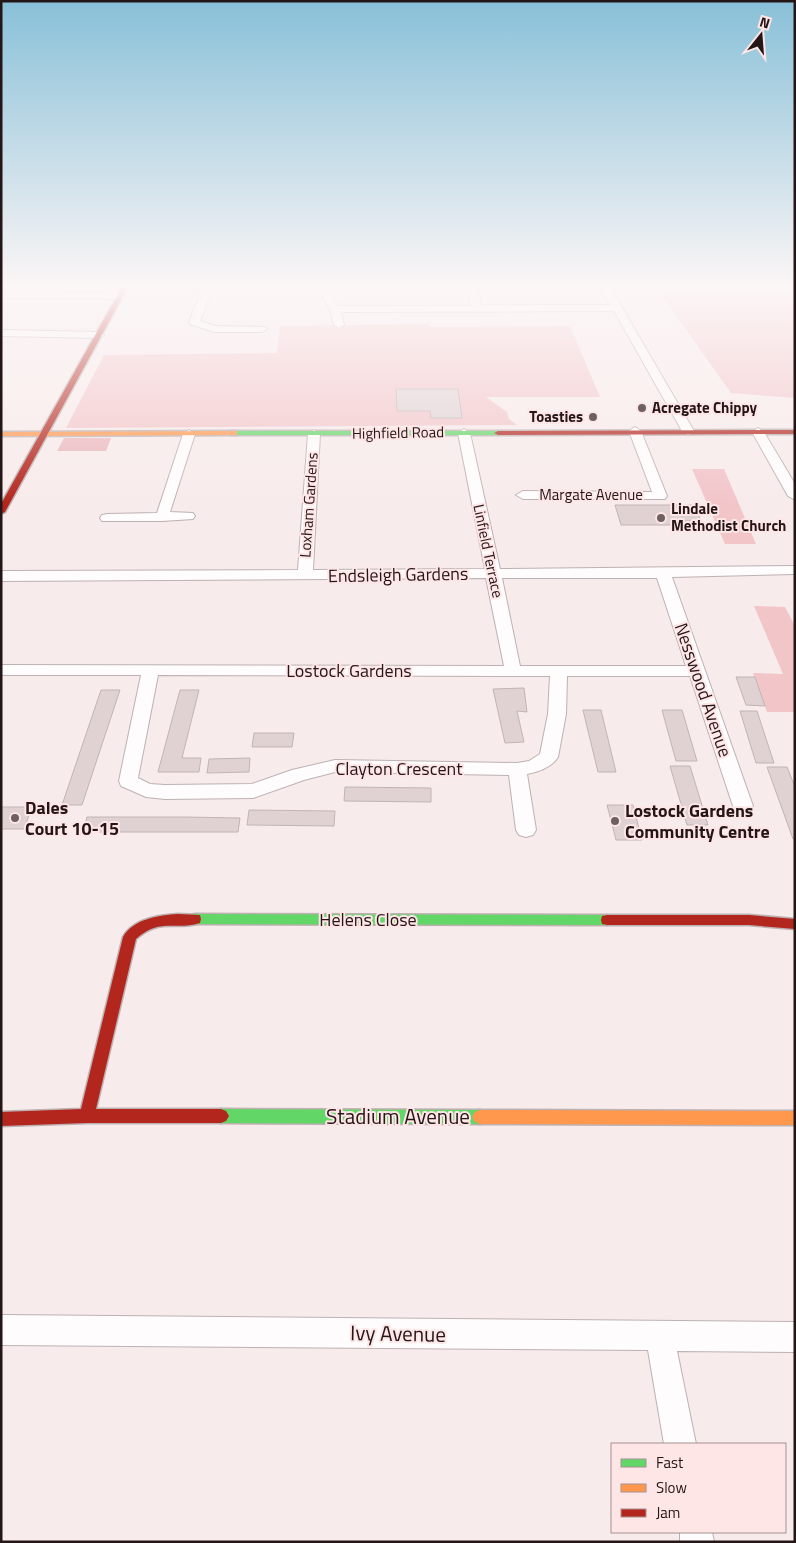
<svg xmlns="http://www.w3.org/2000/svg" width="796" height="1543" font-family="'Titillium Web',sans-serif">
	<rect width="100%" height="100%" fill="#f8ebeb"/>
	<g fill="#f2c5c9">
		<path d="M677,287H750L761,292L795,293V398L731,393L660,293L679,292Z"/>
		<path d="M429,324L431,327L570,326L600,397H486L507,412L509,419L517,425L66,428L104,355L277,353L280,326Z"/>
		<path d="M692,469H724L756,544H725Z"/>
		<path d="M754,606L785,607L795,626V712H767L753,673L783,674Z"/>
	</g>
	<path fill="#eab8bd" d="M64,438H111L106,451H57Z"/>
	<g fill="#e0d2d3" stroke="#c1b4b5">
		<path d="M396,389H458L462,418H431L430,411H397Z"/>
		<path d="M615,505H694L701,521H678L679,525H621Z"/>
		<path d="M736,677H755L765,706L746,705Z"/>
		<path d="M524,688L527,712L517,711L524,742L505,743L493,689Z"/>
		<path d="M101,690H120L82,805H62Z"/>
		<path d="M180,690H199L182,758H201L199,772H158Z"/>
		<path d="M583,710H601L616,772H598Z"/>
		<path d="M662,710H682L697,761H676Z"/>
		<path d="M740,711H757L774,763H756Z"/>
		<path d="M254,733H294L292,747H252Z"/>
		<path d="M250,758L249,772L207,773L209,759Z"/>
		<path d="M670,766H690L708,825H687Z"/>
		<path d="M767,767H787L795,787V839H793Z"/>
		<path d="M345,787L431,788V802L344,801Z"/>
		<path d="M607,805H633L642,840H616Z"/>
		<path d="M1,807H32L24,829H1Z"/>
		<path d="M249,810L335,811L334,826L247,825Z"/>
		<path d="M87,817H186L240,818L238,832H83Z"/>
	</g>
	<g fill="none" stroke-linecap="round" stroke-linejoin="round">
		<defs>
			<g id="street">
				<path d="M139,287H304L299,290H212L200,321L215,326L266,327L267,329L262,332H214L190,324L189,322L202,290H144Z"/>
				<path d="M316,287H326L338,306H471L468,287H478L481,305H610L600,287H610L694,431L688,435L682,431L614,311L341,312L344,325L339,328L334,325L330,309Z"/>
				<path d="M1,292L121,293L126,296L121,299L1,298Z"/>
				<path d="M1,330L99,332L104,335L99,338L1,336Z"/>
				<path d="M635,427L641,431L667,496L665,499H523L516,495L523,491L652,492L629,431Z"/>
				<path d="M758,428L764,432L795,484V500L788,496L752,432Z"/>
				<path d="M464,429L470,433L500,569L795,566V574L672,577L753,806L750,811L743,813L736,811L733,806L690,676H567L566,714L558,757C552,767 538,772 527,774L536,830L533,835L526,837L519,835L516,830L509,775L335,772L304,780L253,798L165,799L146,797L121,786L119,781L141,675H1V665L504,666L486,578L1,581V571L298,570L308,434L314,430L320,434L313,570L485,569L458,433ZM502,578H657L686,666H520ZM158,675L550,676L548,714L540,754L529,761L517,763L335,760L292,770L252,784L165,785L150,784L138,778Z"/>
				<path d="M189,430L195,434L170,512L193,513L195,516L193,519L162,521H102L100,518L102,515L107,514L157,513L183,434Z"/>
				<path d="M1,1315L795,1322V1352L677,1351L696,1444H664L648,1350L1,1345Z"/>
				<path d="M680,1532H712L714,1542H680Z"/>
			</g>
			<g id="fast">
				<path d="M231,431H498L502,433L498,435H231Z"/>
				<path d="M195,914L607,915L612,916L613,920L612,924L607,925L195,924L190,923L189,919L190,915Z"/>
				<path d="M221,1109L480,1110L485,1112L488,1117L485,1122L480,1124L221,1123L216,1121L213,1116L216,1111Z"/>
			</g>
			<g id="slow">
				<path d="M237,431V435H234L1,436V432Z"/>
				<path d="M480,1110L795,1111V1125L480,1124L475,1122L472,1117L475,1112Z"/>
			</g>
			<g id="jam">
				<path d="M122,287H128L5,512L1,514V504Z"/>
				<path d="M795,430V434L498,435L494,433L498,431Z"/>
				<path d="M178,914L200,915L201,919L200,923C175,931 160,917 136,939L96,1109H221L226,1111L229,1116L226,1121L221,1123H87L1,1126V1112L81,1109L123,937C133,919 159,915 178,914Z"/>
				<path d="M607,915H749L795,919V929L749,925H607L602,924L601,920L602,916Z"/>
			</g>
		</defs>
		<use href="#street" stroke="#beb1b1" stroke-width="2"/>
		<use href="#fast" stroke="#beb1b1" stroke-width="3"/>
		<use href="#slow" stroke="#beb1b1" stroke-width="3"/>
		<use href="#jam" stroke="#beb1b1" stroke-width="3"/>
		<use href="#street" fill="#fefcfc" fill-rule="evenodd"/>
		<use href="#fast" fill="#63d668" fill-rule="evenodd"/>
		<use href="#slow" fill="#ff974d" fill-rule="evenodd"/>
		<use href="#jam" fill="#b3261e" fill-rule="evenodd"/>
	</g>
	<linearGradient id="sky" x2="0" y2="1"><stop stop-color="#88c0d8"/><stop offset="0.57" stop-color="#fcf6f6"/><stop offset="1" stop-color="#fcf6f6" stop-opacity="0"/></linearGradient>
	<rect width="796" height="503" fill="url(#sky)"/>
	<g fill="#6e6061" stroke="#fee5e6" stroke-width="2">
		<circle cx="642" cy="408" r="5"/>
		<circle cx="593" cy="417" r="5"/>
		<circle cx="661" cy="518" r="5"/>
		<circle cx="15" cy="818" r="5"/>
		<circle cx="615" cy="821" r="5"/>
	</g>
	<g text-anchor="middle" stroke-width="4" stroke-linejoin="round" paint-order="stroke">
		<g font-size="15" font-weight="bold" fill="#241517" stroke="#fee5e6" text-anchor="start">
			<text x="652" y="413">Acregate Chippy</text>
			<text x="583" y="422" text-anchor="end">Toasties</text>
			<text x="671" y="514">Lindale<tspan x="671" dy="17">Methodist Church</tspan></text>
		</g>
		<g font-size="15" fill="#241517" stroke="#fee5e6">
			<text transform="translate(398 433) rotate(-1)" y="5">Highfield Road</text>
			<text x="591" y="500">Margate Avenue</text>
			<text transform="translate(309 505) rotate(-86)" y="5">Loxham Gardens</text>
			<text transform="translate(488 551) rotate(78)" y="5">Linfield Terrace</text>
		</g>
		<g font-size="18" fill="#241517" stroke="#fee5e6">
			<text transform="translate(398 575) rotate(-1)" y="6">Endsleigh Gardens</text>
			<text x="349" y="677">Lostock Gardens</text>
			<text transform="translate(703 690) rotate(71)" y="6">Nesswood Avenue</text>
			<text x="399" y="775">Clayton Crescent</text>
			<text x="368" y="926">Helens Close</text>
		</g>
		<g font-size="18" font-weight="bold" fill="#241517" stroke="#fee5e6" text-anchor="start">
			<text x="25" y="814">Dales<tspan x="25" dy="21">Court 10-15</tspan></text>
			<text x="625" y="817">Lostock Gardens<tspan x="625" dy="21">Community Centre</tspan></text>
		</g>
		<g font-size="21" fill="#241517" stroke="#fee5e6">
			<text x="398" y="1124">Stadium Avenue</text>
			<text transform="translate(398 1334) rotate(1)" y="7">Ivy Avenue</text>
		</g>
	</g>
	<rect width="796" height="1543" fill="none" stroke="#241517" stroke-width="5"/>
	<rect x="611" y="1443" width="175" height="90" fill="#fee5e6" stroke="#a79293"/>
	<rect x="621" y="1459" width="25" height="8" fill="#63d668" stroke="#a79293"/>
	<text x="656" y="1468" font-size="15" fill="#241517">Fast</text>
	<rect x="621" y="1484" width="25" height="8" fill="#ff974d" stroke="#a79293"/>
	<text x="656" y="1493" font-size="15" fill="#241517">Slow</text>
	<rect x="621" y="1509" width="25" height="8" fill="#b3261e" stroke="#a79293"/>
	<text x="656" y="1518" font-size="15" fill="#241517">Jam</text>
	<g transform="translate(761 35) rotate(17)" stroke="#fee5e6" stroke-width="4" paint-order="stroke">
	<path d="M0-4L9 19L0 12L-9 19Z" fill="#241517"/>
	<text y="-8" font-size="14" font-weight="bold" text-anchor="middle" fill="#241517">N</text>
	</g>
</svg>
